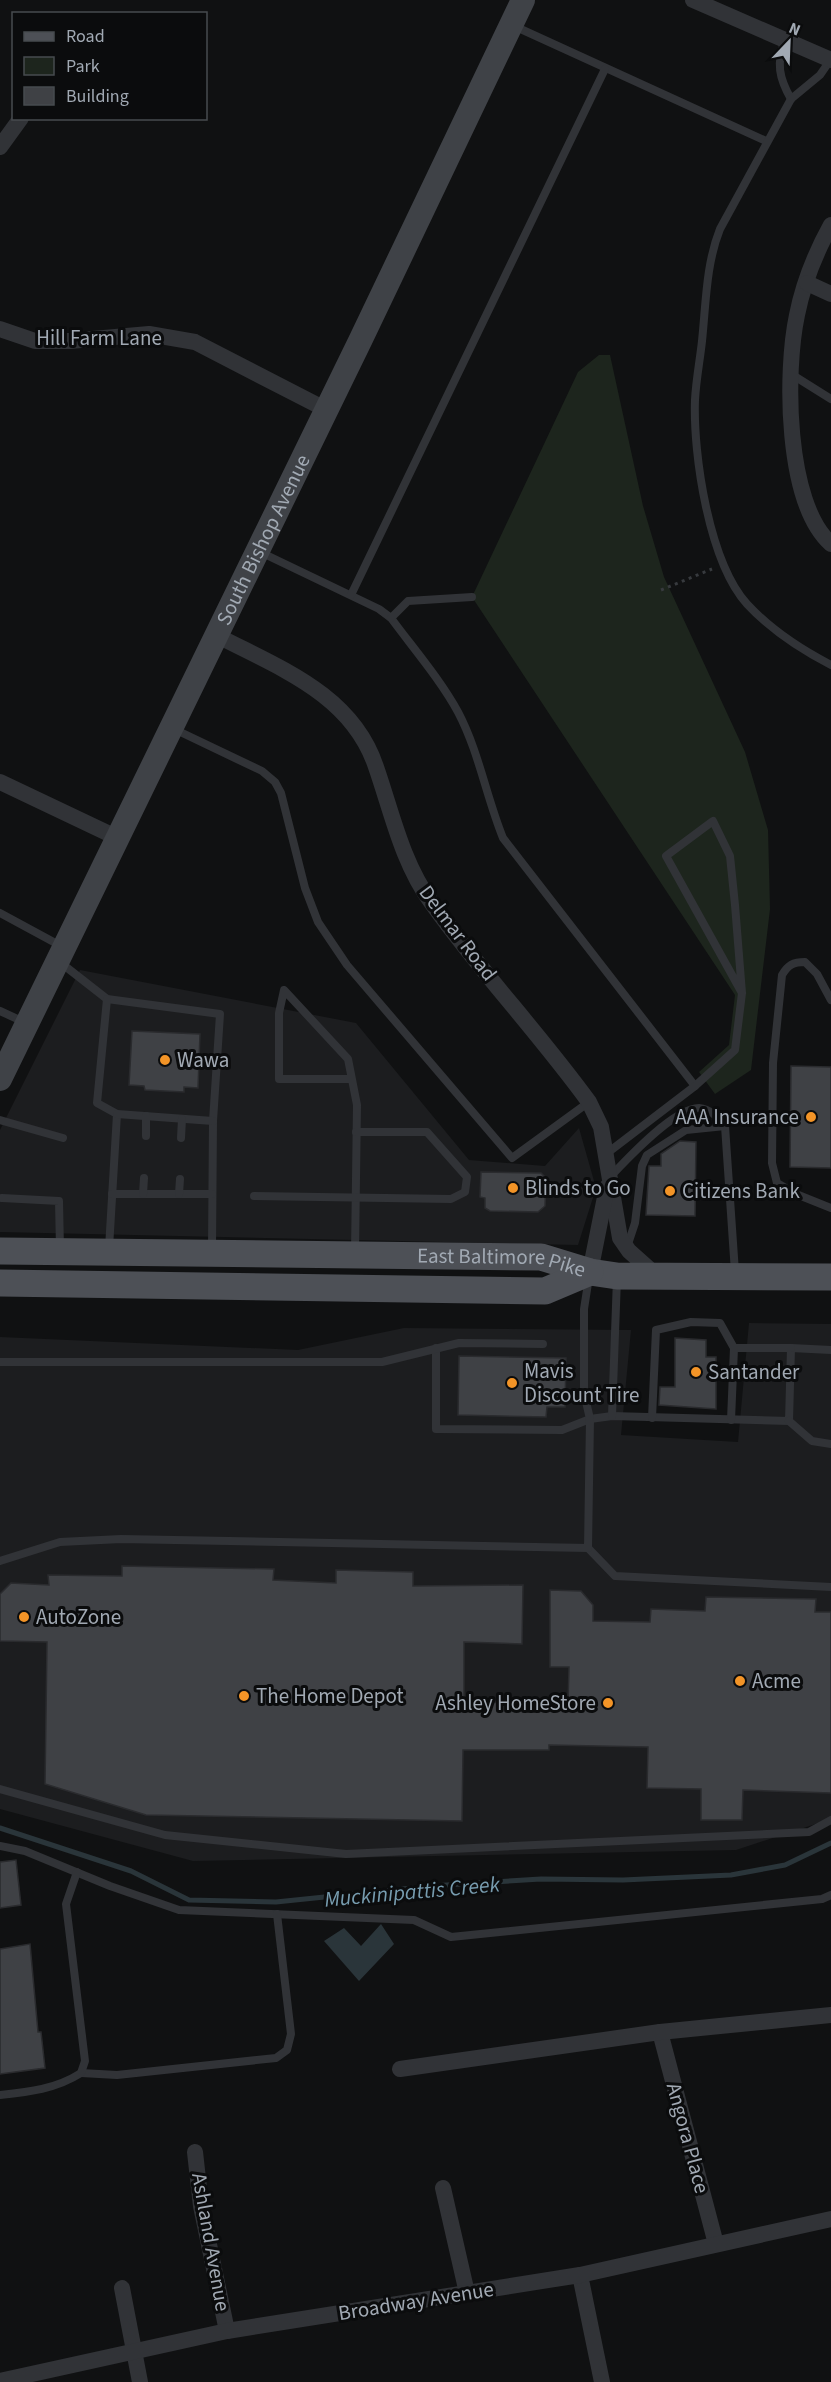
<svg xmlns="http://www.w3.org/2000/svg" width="831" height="2382" font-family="'Source Sans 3',sans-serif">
	<rect width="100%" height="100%" fill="#101112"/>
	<g fill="#1c1d1f">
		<path d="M80,970L356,1023L469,1160L545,1166L579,1128L596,1188L578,1245L0,1232V1130Z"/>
		<path d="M749,1323L831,1324V1819L736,1850L193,1861L0,1809V1337L298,1350L404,1328L631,1330L621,1435L738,1442Z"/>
	</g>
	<path fill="#1d251d" d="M599,355H610L643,506L664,577L745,752L768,830L770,909L751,1070L715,1094L699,1072L729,1045L735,995L472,597L578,372Z"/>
	<path fill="#2a353a" d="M381,1924L394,1944L359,1981L324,1941L344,1928L361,1946Z"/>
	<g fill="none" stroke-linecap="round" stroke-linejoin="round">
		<path stroke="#2a353a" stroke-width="5" d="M0,1828L131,1871L189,1900L276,1902L431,1886L541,1879L623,1880L731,1875L785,1865L831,1843"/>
	</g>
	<g fill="#3f4145" stroke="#2a2b2e" stroke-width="1.5">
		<path d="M132,1031L200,1034L198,1088L184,1087V1092L145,1090L144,1086L129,1085Z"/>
		<path d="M791,1066L831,1067V1168L790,1167Z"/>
		<path d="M680,1141L696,1142L695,1216L646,1215L649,1166H661V1154Z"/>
		<path d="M481,1172L541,1173L546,1178L545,1206L538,1212L490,1211L485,1208V1198L480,1197Z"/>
		<path d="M675,1338L706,1340V1357H716V1409L659,1405L660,1387H675Z"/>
		<path d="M459,1356L566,1358L565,1407H547L546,1417L458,1415Z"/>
		<path d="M122,1566L274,1569L273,1580L336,1583V1570L413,1572V1586L523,1585L522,1644L464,1642V1702L568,1703L569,1667H550V1590L581,1591L593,1605V1621L650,1622L651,1609L705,1611L706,1597L816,1599L815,1612H831V1793L743,1790L742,1820H701V1789L647,1788L648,1747L549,1745V1750H463L462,1821L146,1815L45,1784L47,1642L0,1641V1594L11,1583L49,1585L48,1575L122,1576Z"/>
		<path d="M16,1860L21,1905L0,1908V1862Z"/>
		<path d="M30,1944L38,2032H41L45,2068L0,2074V1949Z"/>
	</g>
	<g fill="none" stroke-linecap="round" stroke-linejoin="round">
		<path stroke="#373a3e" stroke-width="3" stroke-dasharray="3 4.5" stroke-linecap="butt" d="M661,590L712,569"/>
		<g stroke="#313337" stroke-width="8">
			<path d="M514,26L766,141"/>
			<path d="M785,40C776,63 779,78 791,99"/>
			<path d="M831,59L820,75L791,99L720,229C706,264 706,303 702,341C700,360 696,380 695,400C693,455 709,562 747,604C771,630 800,649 831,665"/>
			<path d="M791,374L831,399"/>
			<path d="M258,551L379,609L391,618C413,648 440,679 458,712C479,752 486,796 503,838L695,1086"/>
			<path d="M351,595L605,69"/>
			<path d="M391,618L408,601L472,597"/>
			<path d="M174,729L262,771L275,782L281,793L305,888L318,922L347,965L512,1158L589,1102"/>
			<path d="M0,913L61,946"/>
			<path d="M61,963L107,999L220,1014L213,1121L212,1248"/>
			<path d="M107,999L97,1103L117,1114L109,1248"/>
			<path d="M831,1000L817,974L805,962C793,962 788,965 782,975L773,1063L772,1163L777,1183L796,1194L831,1208"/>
			<path d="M0,1011L24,1022"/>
			<path d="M351,1079H279V1013L284,990L348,1059L357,1105L355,1252"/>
			<path d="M117,1114L213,1121"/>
			<path d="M0,1120L63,1138"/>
			<path d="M146,1136V1116"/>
			<path d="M181,1138L182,1119"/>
			<path d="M606,1154L695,1086L735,1050L742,993L735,905L730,856L713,821L666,856L742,993"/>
			<path d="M610,1177C627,1159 674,1108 699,1108C711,1109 718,1118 725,1126L735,1272"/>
			<path d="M112,1194H212"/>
			<path d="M143,1194L144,1178"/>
			<path d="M179,1194L180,1179"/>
			<path d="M254,1196L451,1199L465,1192L467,1177L427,1132H356"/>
			<path d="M2,1198L59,1201L60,1249"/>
			<path d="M627,1247L635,1223L642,1166L647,1155L686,1130L725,1126"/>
			<path d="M436,1348V1429L562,1430L590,1419L612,1416L789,1421L791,1348L831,1350"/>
			<path d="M734,1348H791"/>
			<path d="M0,1362H382L459,1343L543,1344"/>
			<path d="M612,1416L617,1278"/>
			<path d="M652,1418L656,1330L691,1322L720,1323L734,1348L731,1420"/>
			<path d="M789,1421L812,1441L831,1444"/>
			<path d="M588,1548L615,1576L831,1587"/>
			<path d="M0,1561L60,1542L121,1539L588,1548L590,1419L584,1393V1309L589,1277"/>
			<path d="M0,1789L165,1835L346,1854L809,1832L831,1820"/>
			<path d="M0,1846L25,1851L110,1886L179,1910L414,1920L451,1937L822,1899L831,1895"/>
			<path d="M81,2073L117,2075L276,2058L287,2050L291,2034L277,1914"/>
			<path d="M0,2095C29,2092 56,2089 81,2073L85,2061L66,1904L77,1872"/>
		</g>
		<g stroke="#313337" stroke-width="16">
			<path d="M693,0L831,60"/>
			<path d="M0,147L21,118"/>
			<path d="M831,225C816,252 803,285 797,315C785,371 785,503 831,544"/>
			<path d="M807,283L831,294"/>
			<path d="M0,329L35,341H70L149,334L195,342L327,410"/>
			<path d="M216,635C279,668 352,694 376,767C392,813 402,862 431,902C480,971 539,1033 589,1102L601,1127L620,1238L629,1251L657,1276"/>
			<path d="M0,782L118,838"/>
			<path d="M590,1272L607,1187"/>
			<path d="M660,2032L716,2244"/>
			<path d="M400,2069L660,2032L831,2015"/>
			<path d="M195,2152L201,2206L227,2331"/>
			<path d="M443,2188L467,2293"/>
			<path d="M580,2275L602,2382"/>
			<path d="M122,2288L140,2382"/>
			<path d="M0,2381L227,2331L580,2275L831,2219"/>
		</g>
		<path stroke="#3f4247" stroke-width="24" id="s1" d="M0,1079L361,339L523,0"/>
		<g stroke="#4d5056" stroke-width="27">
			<path id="s2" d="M0,1251L541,1257L590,1272L617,1276L831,1277"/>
			<path d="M0,1283L545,1291L590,1272"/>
		</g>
	</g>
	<g fill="#f39427" stroke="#0b0c0d" stroke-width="2">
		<circle cx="165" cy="1060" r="6"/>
		<circle cx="811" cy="1117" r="6"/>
		<circle cx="513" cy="1188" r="6"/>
		<circle cx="670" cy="1191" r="6"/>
		<circle cx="696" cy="1372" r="6"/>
		<circle cx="512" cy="1383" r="6"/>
		<circle cx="24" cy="1617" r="6"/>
		<circle cx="740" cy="1681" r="6"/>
		<circle cx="244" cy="1696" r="6"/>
		<circle cx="608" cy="1703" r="6"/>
	</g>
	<g text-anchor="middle" stroke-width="6" stroke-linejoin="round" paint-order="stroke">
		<g font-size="21" fill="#a1a9b3" stroke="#0b0c0d">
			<text x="99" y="345">Hill Farm Lane</text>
			<text dy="7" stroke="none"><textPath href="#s1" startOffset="600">South Bishop Avenue</textPath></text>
			<text transform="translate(458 933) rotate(53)" y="7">Delmar Road</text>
			<text dy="7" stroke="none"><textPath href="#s2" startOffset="502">East Baltimore Pike</textPath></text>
			<text transform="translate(688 2138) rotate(75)" y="7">Angora Place</text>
			<text transform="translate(211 2242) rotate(80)" y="7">Ashland Avenue</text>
			<text transform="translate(416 2301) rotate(-9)" y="7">Broadway Avenue</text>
		</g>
		<g font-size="21" fill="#a1a9b3" stroke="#0b0c0d" text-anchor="start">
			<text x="177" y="1067">Wawa</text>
			<text x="799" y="1124" text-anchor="end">AAA Insurance</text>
			<text x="525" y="1195">Blinds to Go</text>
			<text x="682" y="1198">Citizens Bank</text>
			<text x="524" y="1378">Mavis<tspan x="524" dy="24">Discount Tire</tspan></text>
			<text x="708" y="1379">Santander</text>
			<text x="36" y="1624">AutoZone</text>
			<text x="752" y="1688">Acme</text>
			<text x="256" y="1703">The Home Depot</text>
			<text x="596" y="1710" text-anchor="end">Ashley HomeStore</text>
		</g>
		<g font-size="22" font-style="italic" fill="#779caf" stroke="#0b0c0d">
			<text transform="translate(412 1891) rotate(-5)" y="8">Muckinipattis Creek</text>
		</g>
	</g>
	<rect x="12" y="12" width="195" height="108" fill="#0b0c0d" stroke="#474b4f" stroke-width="1.5"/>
	<rect x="24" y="32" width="30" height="9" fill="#4d5056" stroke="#474b4f" stroke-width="1.5"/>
	<text x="66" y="42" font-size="18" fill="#a1a9b3">Road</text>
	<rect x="24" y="57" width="30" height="18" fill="#1d251d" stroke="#474b4f" stroke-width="1.5"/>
	<text x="66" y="72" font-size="18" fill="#a1a9b3">Park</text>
	<rect x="24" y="87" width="30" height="18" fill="#3f4145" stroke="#474b4f" stroke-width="1.5"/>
	<text x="66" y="102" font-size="18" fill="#a1a9b3">Building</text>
	<g transform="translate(789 42) rotate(23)" stroke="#0b0c0d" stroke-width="4.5" paint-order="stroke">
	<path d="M0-4.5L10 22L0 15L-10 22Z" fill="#a1a9b3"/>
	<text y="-9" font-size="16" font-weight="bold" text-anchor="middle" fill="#a1a9b3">N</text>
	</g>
</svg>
